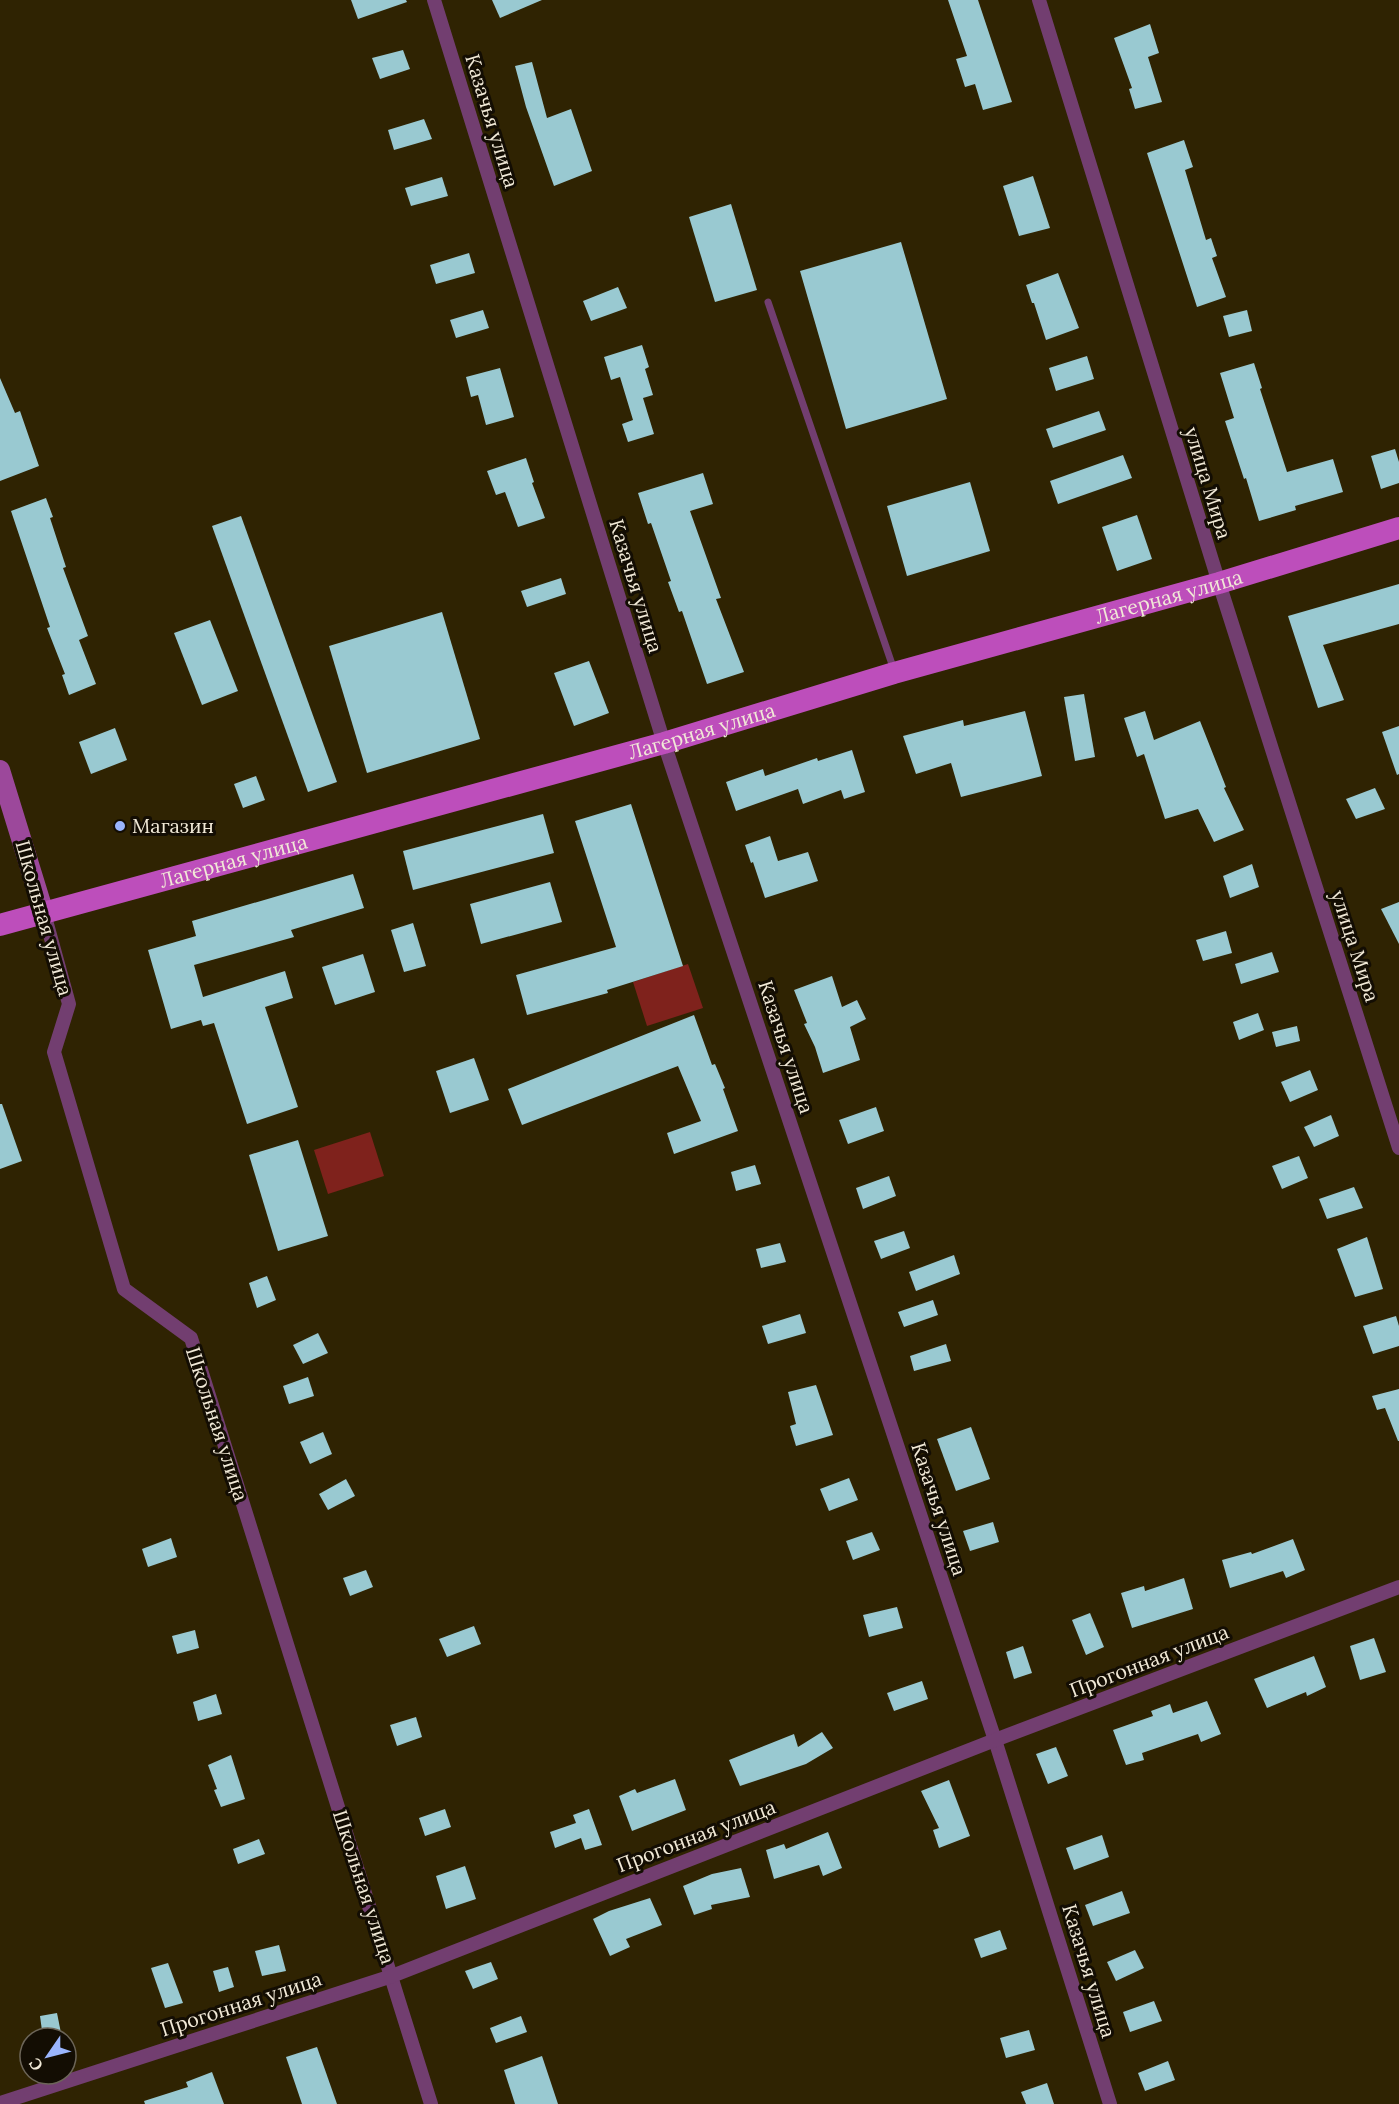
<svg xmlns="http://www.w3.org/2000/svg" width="1399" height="2104" font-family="Lora,serif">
	<rect width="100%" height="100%" fill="#2f2302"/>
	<g fill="#7f221c">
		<path d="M688,964L703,1008L647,1026L633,982Z"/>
		<path d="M370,1132L384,1176L328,1194L314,1150Z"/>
	</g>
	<g fill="#99c9d1">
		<path d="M351,0H406L407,2L358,19Z"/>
		<path d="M492,0H542L500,18Z"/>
		<path d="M948,0H978L1012,102L983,110L975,84L965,87L956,59L967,56Z"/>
		<path d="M1150,24L1159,53L1148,57L1162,102L1135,109L1129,89L1132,88L1114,38Z"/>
		<path d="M403,50L410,69L380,79L372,58Z"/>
		<path d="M532,62L547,118L571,109L592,171L554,186L526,107L515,66Z"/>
		<path d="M424,119L432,139L394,150L388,130Z"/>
		<path d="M1184,140L1193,167L1185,170L1206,240L1211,238L1217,256L1212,258L1226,297L1197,307L1147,153Z"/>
		<path d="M1033,176L1050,228L1019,236L1003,186Z"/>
		<path d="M442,177L448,196L411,206L405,188Z"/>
		<path d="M731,204L757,290L715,302L689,217Z"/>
		<path d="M901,242L947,399L846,429L800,271Z"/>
		<path d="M469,253L475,273L436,284L430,265Z"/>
		<path d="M1058,273L1079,328L1046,340L1034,303H1032L1026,285Z"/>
		<path d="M618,287L627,308L591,321L583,301Z"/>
		<path d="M483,310L489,328L456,338L450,320Z"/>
		<path d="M1247,310L1252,331L1229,337L1223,316Z"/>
		<path d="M642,345L649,367L645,369L653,395L643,398L654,434L628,442L622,424L633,420L620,377L611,380L604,357Z"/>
		<path d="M1087,356L1094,379L1056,391L1049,368Z"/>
		<path d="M1254,363L1262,388L1260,389L1287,472L1333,459L1343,492L1295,506L1296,510L1259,521L1246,478L1244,479L1225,421L1234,418L1220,373Z"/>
		<path d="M500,368L514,417L486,425L478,395L471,397L466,377Z"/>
		<path d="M0,378L15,413L20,411L39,466L0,481Z"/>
		<path d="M1099,411L1106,430L1053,448L1046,429Z"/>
		<path d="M1395,449L1399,462V483L1381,489L1371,456Z"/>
		<path d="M1123,455L1132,478L1058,504L1050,481Z"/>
		<path d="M526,458L534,482L532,483L545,518L518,527L505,492L496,495L487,471Z"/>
		<path d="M703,473L713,504L690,511L721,598L716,599L744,672L707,684L682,611L679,612L668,582L671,581L651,523L648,524L638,493Z"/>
		<path d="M970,482L990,551L907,576L887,506Z"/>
		<path d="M46,498L53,517L50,518L66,567L63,568L88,636L79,640L96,684L69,695L62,675L65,674L47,628L50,627L11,511Z"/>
		<path d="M1137,515L1152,559L1117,571L1102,527Z"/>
		<path d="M241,516L337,782L308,792L212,526Z"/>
		<path d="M561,578L566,594L527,607L521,591Z"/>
		<path d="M1399,584V624L1323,645L1344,700L1318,708L1288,616Z"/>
		<path d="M442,612L480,739L367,773L329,646Z"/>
		<path d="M210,620L238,691L202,705L174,633Z"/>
		<path d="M589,661L609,713L574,726L554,673Z"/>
		<path d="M1084,694L1095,757L1075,761L1064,697Z"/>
		<path d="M1025,711L1042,776L961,797L951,763L916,774L903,736L963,720L964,726Z"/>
		<path d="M1145,711L1154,740L1200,721L1226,787L1224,788L1244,830L1214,842L1198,809L1165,819L1144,754L1137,757L1124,718Z"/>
		<path d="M1399,726V774L1397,775L1382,732Z"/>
		<path d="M115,728L127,760L91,774L79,742Z"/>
		<path d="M852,750L865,792L844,799L841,790L803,804L798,789L736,811L726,782L763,769L765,776L817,758L818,761Z"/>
		<path d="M256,776L265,800L243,808L234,784Z"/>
		<path d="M1375,788L1385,809L1356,819L1346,799Z"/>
		<path d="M631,804L683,966L607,990L608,993L527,1015L516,975L616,947L575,821Z"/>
		<path d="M543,814L554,853L413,890L403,851Z"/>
		<path d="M770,836L778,861L808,852L818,881L765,898L753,862L751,863L745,845Z"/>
		<path d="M1252,864L1259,887L1230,898L1223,876Z"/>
		<path d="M353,874L364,908L291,930L294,937L194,965L203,997L285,971L293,998L265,1007L298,1107L247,1124L214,1023L203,1026L201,1020L171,1029L148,950L196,936L192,921Z"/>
		<path d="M550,882L562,922L481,944L470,904Z"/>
		<path d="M1399,902V944L1381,909Z"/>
		<path d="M413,923L426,966L404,972L391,930Z"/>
		<path d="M1226,931L1232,953L1203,961L1196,940Z"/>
		<path d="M1272,952L1279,972L1241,984L1235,964Z"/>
		<path d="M363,954L375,992L335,1005L322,967Z"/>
		<path d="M832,976L842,1007L857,1000L866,1019L850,1027L860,1060L823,1073L815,1047L804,1024L807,1023L794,990Z"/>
		<path d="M1258,1013L1264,1030L1239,1040L1233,1022Z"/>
		<path d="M694,1015L712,1065L715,1064L725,1088L723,1089L738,1131L674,1154L667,1133L701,1121L678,1066L522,1125L508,1089Z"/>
		<path d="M1297,1026L1300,1041L1276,1047L1272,1032Z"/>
		<path d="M474,1058L489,1100L450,1113L436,1071Z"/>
		<path d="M1310,1070L1318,1090L1290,1102L1281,1082Z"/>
		<path d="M0,1104H2L22,1161L0,1169Z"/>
		<path d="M876,1107L884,1131L848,1144L839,1120Z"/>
		<path d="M1331,1115L1339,1136L1314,1147L1304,1127Z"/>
		<path d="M298,1140L328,1236L278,1251L249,1155Z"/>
		<path d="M1299,1156L1308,1178L1282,1189L1272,1166Z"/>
		<path d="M755,1165L761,1184L736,1191L731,1172Z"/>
		<path d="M889,1176L896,1196L863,1209L856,1188Z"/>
		<path d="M1354,1187L1363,1208L1327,1219L1319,1199Z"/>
		<path d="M904,1231L910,1248L881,1259L874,1241Z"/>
		<path d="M1367,1237L1383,1289L1355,1297L1337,1249Z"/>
		<path d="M780,1243L786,1262L761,1268L756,1249Z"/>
		<path d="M954,1255L960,1274L916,1291L909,1272Z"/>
		<path d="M267,1276L276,1300L257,1308L249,1283Z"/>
		<path d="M933,1300L938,1315L904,1327L898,1312Z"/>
		<path d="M800,1314L806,1333L768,1344L762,1326Z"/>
		<path d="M1396,1316L1399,1326V1346L1373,1354L1363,1326Z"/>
		<path d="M318,1333L328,1353L303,1364L293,1345Z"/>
		<path d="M946,1344L951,1361L914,1371L910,1356Z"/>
		<path d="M308,1377L314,1396L289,1404L283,1386Z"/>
		<path d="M816,1385L833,1435L796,1446L790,1426L796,1424L788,1392Z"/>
		<path d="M1399,1389V1441H1398L1385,1408L1377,1410L1372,1396Z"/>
		<path d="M971,1427L990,1479L956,1491L937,1439Z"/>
		<path d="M323,1432L332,1454L310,1464L300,1442Z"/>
		<path d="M849,1478L858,1500L829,1511L820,1489Z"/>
		<path d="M346,1479L355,1496L328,1510L319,1494Z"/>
		<path d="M993,1522L999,1542L970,1551L963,1531Z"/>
		<path d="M872,1532L880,1550L853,1560L846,1541Z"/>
		<path d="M171,1538L177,1557L148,1567L142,1549Z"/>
		<path d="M1293,1539L1305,1570L1286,1578L1283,1571L1230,1588L1222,1560L1251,1552L1252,1554Z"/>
		<path d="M366,1570L373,1587L350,1596L343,1578Z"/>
		<path d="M1184,1578L1193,1609L1132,1628L1121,1593L1144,1586L1145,1591Z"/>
		<path d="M897,1607L903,1628L869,1637L863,1615Z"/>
		<path d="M1090,1613L1104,1647L1086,1655L1072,1620Z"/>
		<path d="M474,1626L481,1644L447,1657L439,1639Z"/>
		<path d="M195,1630L199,1648L177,1654L172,1636Z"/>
		<path d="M1374,1638L1386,1672L1360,1680L1350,1646Z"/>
		<path d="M1023,1646L1032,1673L1014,1679L1006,1652Z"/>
		<path d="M1314,1656L1326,1687L1307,1696L1306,1692L1267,1708L1254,1679Z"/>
		<path d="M922,1681L928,1699L894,1711L887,1693Z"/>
		<path d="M216,1694L222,1714L198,1721L193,1702Z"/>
		<path d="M1207,1701L1221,1734L1201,1742L1198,1734L1142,1753L1144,1760L1126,1765L1113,1730L1153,1716L1151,1711L1170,1704L1173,1713Z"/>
		<path d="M416,1717L422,1737L397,1746L390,1725Z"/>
		<path d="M822,1732L833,1748L806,1764L740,1786L729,1760L794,1734L798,1747Z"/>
		<path d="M1056,1747L1068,1776L1048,1784L1036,1754Z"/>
		<path d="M231,1755L245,1799L221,1807L214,1790L217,1789L208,1765Z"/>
		<path d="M675,1779L686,1810L632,1831L619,1796L635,1789L637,1793Z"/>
		<path d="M949,1780L970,1836L939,1848L933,1830L939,1828L921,1791Z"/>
		<path d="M445,1809L451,1827L425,1836L419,1818Z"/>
		<path d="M589,1809L602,1845L585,1850L581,1838L555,1848L550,1832L576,1823L573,1815Z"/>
		<path d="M828,1832L842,1868L823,1876L819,1865L774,1879L766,1850L784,1844L786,1849Z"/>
		<path d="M1102,1835L1109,1857L1074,1870L1066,1848Z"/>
		<path d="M259,1839L265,1854L238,1864L233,1849Z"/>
		<path d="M465,1866L476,1899L446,1909L436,1876Z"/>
		<path d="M741,1868L750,1897L711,1905L712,1909L694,1915L683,1886L712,1874Z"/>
		<path d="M1122,1891L1130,1913L1093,1926L1085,1905Z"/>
		<path d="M650,1898L662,1925L626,1939L630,1947L610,1956L593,1919L609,1911Z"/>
		<path d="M1000,1930L1007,1949L981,1958L974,1939Z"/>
		<path d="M279,1945L286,1971L262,1976L255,1951Z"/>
		<path d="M1135,1950L1144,1968L1116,1981L1107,1962Z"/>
		<path d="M491,1962L498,1979L473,1989L465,1971Z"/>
		<path d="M168,1963L183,2003L165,2008L151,1968Z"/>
		<path d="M228,1967L234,1987L219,1992L213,1971Z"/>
		<path d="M1154,2001L1162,2021L1130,2032L1123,2012Z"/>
		<path d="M57,2013L62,2038H43L40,2016Z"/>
		<path d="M521,2016L527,2032L496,2043L490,2028Z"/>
		<path d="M1029,2030L1035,2050L1006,2058L1000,2038Z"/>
		<path d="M317,2047L337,2104H302L286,2057Z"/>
		<path d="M542,2056L558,2104H515L504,2070Z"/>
		<path d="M1168,2061L1175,2080L1145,2091L1138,2073Z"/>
		<path d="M212,2072L224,2104H145L144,2101L188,2087L186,2082Z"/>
		<path d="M1047,2083L1054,2104H1026L1021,2092Z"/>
	</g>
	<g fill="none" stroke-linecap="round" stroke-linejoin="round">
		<path stroke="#723e70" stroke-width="7" d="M768,302L894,670"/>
		<g stroke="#723e70" stroke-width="14">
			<path d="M434,0L664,743L995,1740L1110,2104"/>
			<path d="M1039,0L1219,583L1399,1148"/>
			<path d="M44,913L69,1004L54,1052L124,1289L191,1338L431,2104"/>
			<path d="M0,2103L392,1976L995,1740L1399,1587"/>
		</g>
		<path stroke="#9c489b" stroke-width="20" d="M0,770L44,913"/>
		<path stroke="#bd4ebb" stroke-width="22" id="s1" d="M0,925L664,743L894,673L1219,583L1399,528"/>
	</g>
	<circle fill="#9ab5fd" stroke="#130d03" stroke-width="2" cx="120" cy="826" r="6"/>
	<g text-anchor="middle" stroke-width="6" stroke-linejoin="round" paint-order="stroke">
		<g font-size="20" fill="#f1e9d7" stroke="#130d03">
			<text transform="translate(492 121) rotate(73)" y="7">Казачья улица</text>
			<text transform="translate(1208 483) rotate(73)" y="7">улица Мира</text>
			<text transform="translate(636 586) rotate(73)" y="7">Казачья улица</text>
			<text dy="7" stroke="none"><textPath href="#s1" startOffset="1214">Лагерная улица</textPath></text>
			<text dy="7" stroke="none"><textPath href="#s1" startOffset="728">Лагерная улица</textPath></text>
			<text dy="7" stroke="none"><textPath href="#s1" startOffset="242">Лагерная улица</textPath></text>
			<text transform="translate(44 918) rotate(74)" y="7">Школьная улица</text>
			<text transform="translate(1355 946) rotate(72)" y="7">улица Мира</text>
			<text transform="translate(786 1047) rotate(72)" y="7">Казачья улица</text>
			<text transform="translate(217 1424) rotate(72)" y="7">Школьная улица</text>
			<text transform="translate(939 1509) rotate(72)" y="7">Казачья улица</text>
			<text transform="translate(1149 1661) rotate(-21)" y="7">Прогонная улица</text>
			<text transform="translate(696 1836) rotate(-21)" y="7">Прогонная улица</text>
			<text transform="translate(364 1887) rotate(72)" y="7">Школьная улица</text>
			<text transform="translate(1089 1971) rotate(73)" y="7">Казачья улица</text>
			<text transform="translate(241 2004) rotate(-18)" y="7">Прогонная улица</text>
		</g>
		<g font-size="20" fill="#f1e9d7" stroke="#130d03" text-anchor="start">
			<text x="132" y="833">Магазин</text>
		</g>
	</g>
	<g transform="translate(48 2056) rotate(235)"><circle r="28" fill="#130d03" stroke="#6c6558" stroke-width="1.5"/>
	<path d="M0-4.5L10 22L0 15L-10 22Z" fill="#9ab5fd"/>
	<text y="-9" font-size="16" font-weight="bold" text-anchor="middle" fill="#f1e9d7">С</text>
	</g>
</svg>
